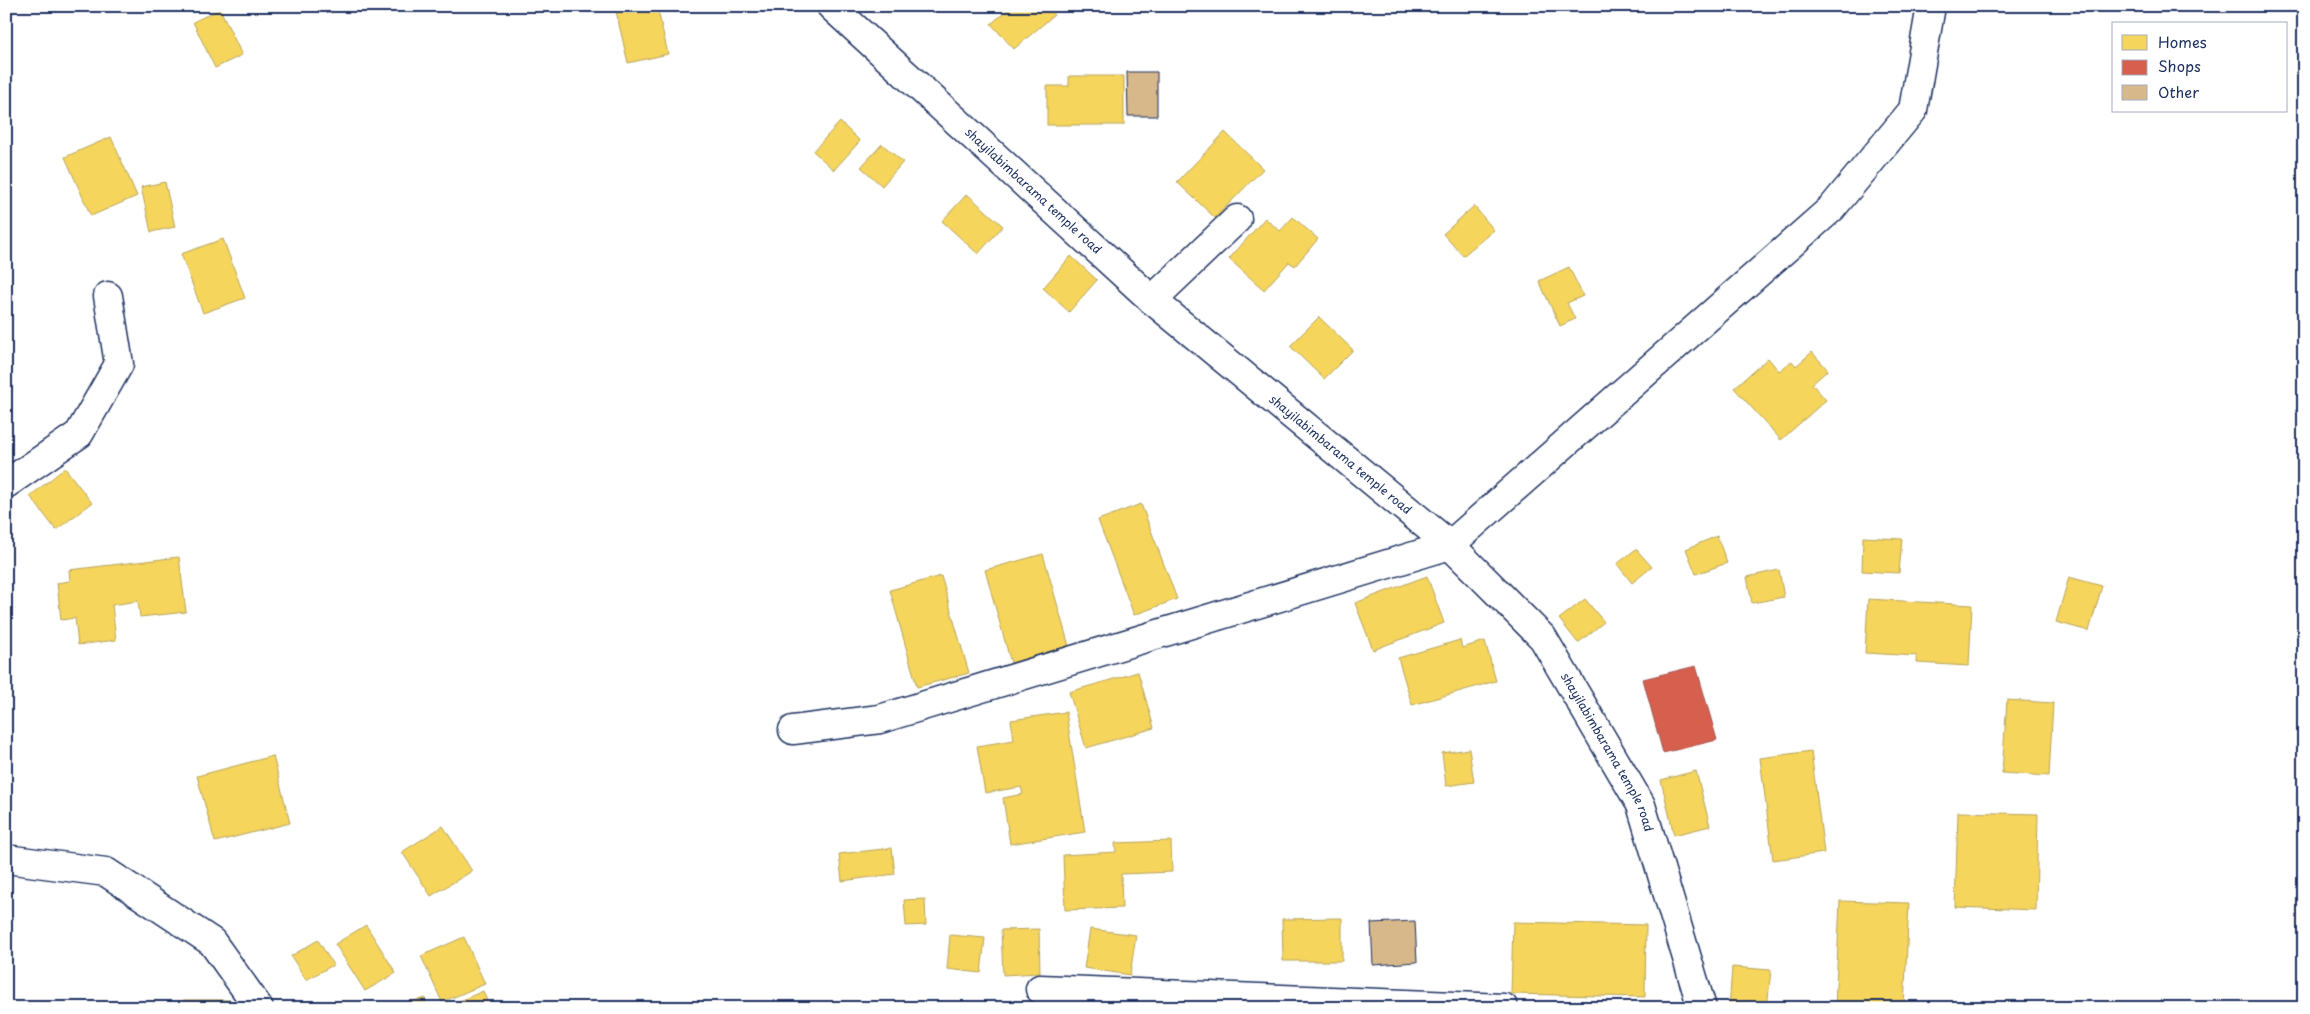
<svg xmlns="http://www.w3.org/2000/svg" width="2310" height="1014" font-family="'Playpen Sans',sans-serif">
	<rect width="100%" height="100%" fill="#fff"/>
	<filter id="ink" filterUnits="userSpaceOnUse"><feTurbulence type="fractalNoise" baseFrequency=".02" numOctaves="2"/><feDisplacementMap in="SourceGraphic" scale="10" xChannelSelector="R" yChannelSelector="G"/><feConvolveMatrix kernelMatrix="1 2 1 2 8 2 1 2 1" color-interpolation-filters="sRGB"/></filter>
	<g filter="url(#ink)">
		<g fill="#f6d55c" stroke="#b4a35d">
			<path d="M657,6L668,54L628,63L615,7Z"/>
			<path d="M1012,6H1046L1054,15L1014,49L991,24Z"/>
			<path d="M220,9L242,55L215,68L193,22Z"/>
			<path d="M1069,76H1124V125H1047V86H1069Z"/>
			<path d="M840,122L860,141L834,170L813,151Z"/>
			<path d="M1225,132L1263,169L1215,218L1177,182Z"/>
			<path d="M111,137L137,196L91,216L65,157Z"/>
			<path d="M882,144L903,162L882,186L861,167Z"/>
			<path d="M165,182L175,227L151,232L141,187Z"/>
			<path d="M967,194L1003,226L978,254L942,221Z"/>
			<path d="M1474,206L1494,230L1463,256L1443,234Z"/>
			<path d="M1293,217L1318,239L1295,266L1289,262L1264,290L1229,259L1265,218L1280,231Z"/>
			<path d="M223,239L245,298L203,313L181,254Z"/>
			<path d="M1071,256L1097,280L1069,312L1043,288Z"/>
			<path d="M1569,267L1583,296L1567,303L1575,319L1560,326L1539,281Z"/>
			<path d="M1319,317L1353,350L1324,379L1290,346Z"/>
			<path d="M1812,352L1828,370L1812,384L1826,400L1781,440L1734,388L1768,358L1779,371L1792,361L1796,366Z"/>
			<path d="M65,468L92,503L56,530L30,496Z"/>
			<path d="M1141,504L1177,599L1134,615L1098,520Z"/>
			<path d="M1717,536L1727,563L1696,574L1686,549Z"/>
			<path d="M1863,537L1902,539L1899,573L1862,571Z"/>
			<path d="M1636,549L1652,567L1632,583L1617,564Z"/>
			<path d="M1043,554L1069,646L1011,663L985,570Z"/>
			<path d="M179,557L186,612L140,617L138,601L112,605L116,640L78,645L75,618L61,620L57,583L70,581L69,570Z"/>
			<path d="M1779,570L1784,597L1752,603L1747,577Z"/>
			<path d="M941,576L969,673L917,687L890,590Z"/>
			<path d="M1427,576L1444,623L1373,650L1355,603Z"/>
			<path d="M2069,577L2102,586L2089,631L2056,622Z"/>
			<path d="M1585,599L1604,622L1578,643L1559,619Z"/>
			<path d="M1868,599L1972,605L1969,666L1917,663V656L1865,653Z"/>
			<path d="M1460,640L1462,648L1485,641L1496,681L1412,705L1398,658Z"/>
			<path d="M1138,672L1154,728L1086,748L1069,692Z"/>
			<path d="M2007,700L2053,703L2049,776L2002,773Z"/>
			<path d="M1066,712L1085,832L1010,844L1003,798L1023,794L1021,787L985,793L977,746L1014,740L1011,720Z"/>
			<path d="M1469,749L1474,782L1446,786L1442,753Z"/>
			<path d="M1811,751L1824,853L1773,860L1760,758Z"/>
			<path d="M273,756L290,823L215,842L197,776Z"/>
			<path d="M1696,771L1710,826L1674,835L1661,780Z"/>
			<path d="M1958,812L2038,814L2036,910L1955,907Z"/>
			<path d="M443,826L472,871L431,896L402,852Z"/>
			<path d="M1171,841L1172,872L1121,874L1122,908L1065,910L1063,855L1116,852L1115,843Z"/>
			<path d="M892,848L895,874L842,881L839,854Z"/>
			<path d="M925,899L926,925L906,926L904,900Z"/>
			<path d="M1840,901L1909,903L1904,1008H1835Z"/>
			<path d="M1342,918V961H1283L1282,919Z"/>
			<path d="M1513,922L1646,925L1645,997L1511,994Z"/>
			<path d="M366,925L396,973L365,991L335,944Z"/>
			<path d="M1039,929L1040,973L1003,975L1001,930Z"/>
			<path d="M1090,929L1136,935L1130,975L1084,968Z"/>
			<path d="M950,935L985,938L981,973L947,969Z"/>
			<path d="M464,937L485,984L442,1002L421,956Z"/>
			<path d="M318,940L333,965L306,980L291,956Z"/>
			<path d="M1732,967L1771,970L1767,1008H1729Z"/>
			<path d="M483,991L490,1008H446V1007Z"/>
			<path d="M425,998L427,1008H387Z"/>
			<rect x="184" y="1000" width="46" height="8"/>
			<path d="M44,1001L55,1008H40Z"/>
		</g>
		<path fill="#d6604d" stroke="#9e5152" d="M1696,666L1717,740L1663,753L1643,679Z"/>
		<g fill="#d7b88a" stroke="#1b2f5e">
			<path d="M1127,72H1157V116H1128Z"/>
			<path d="M1415,921L1417,962L1373,965L1371,923Z"/>
		</g>
		<g fill="none" stroke-linecap="round" stroke-linejoin="round">
			<defs>
				<g id="minor">
					<path id="s1" d="M831,6L1152,300L1450,545L1543,638L1641,805L1702,1008"/>
					<path d="M1152,300L1237,219"/>
					<path d="M6,484L79,434L119,364L108,296"/>
					<path d="M793,730L880,719L1450,545L1832,208L1913,110L1931,6"/>
					<path d="M6,859L106,872L212,942L259,1008"/>
					<path d="M1040,989L1504,1008"/>
				</g>
			</defs>
			<use href="#minor" stroke="#1b2f5e" stroke-width="31"/>
			<use href="#minor" stroke="#fff" stroke-width="28"/>
		</g>
	</g>
	<g text-anchor="middle" stroke-width="5" stroke-linejoin="round" paint-order="stroke">
		<g font-size="12" fill="#1b2f5e" stroke="#fff">
			<text dy="4" stroke="none"><textPath href="#s1" startOffset="274">shayilabimbarama temple road</textPath></text>
			<text dy="4" stroke="none"><textPath href="#s1" startOffset="679">shayilabimbarama temple road</textPath></text>
			<text dy="4" stroke="none"><textPath href="#s1" startOffset="1084">shayilabimbarama temple road</textPath></text>
		</g>
	</g>
	<rect width="2310" height="1014" fill="none" stroke="#fff" stroke-width="25"/>
	<rect x="12" y="12" width="2285" height="989" fill="none" stroke="#1b2f5e" stroke-width="2" filter="url(#ink)"/>
	<rect x="2112" y="22" width="175" height="90" fill="#ffffff" stroke="#a4acbf"/>
	<rect x="2122" y="35" width="25" height="15" fill="#f6d55c" stroke="#a4acbf"/>
	<text x="2158" y="48" font-size="15" fill="#1b2f5e">Homes</text>
	<rect x="2122" y="60" width="25" height="15" fill="#d6604d" stroke="#a4acbf"/>
	<text x="2158" y="72" font-size="15" fill="#1b2f5e">Shops</text>
	<rect x="2122" y="85" width="25" height="15" fill="#d7b88a" stroke="#a4acbf"/>
	<text x="2158" y="98" font-size="15" fill="#1b2f5e">Other</text>
</svg>
